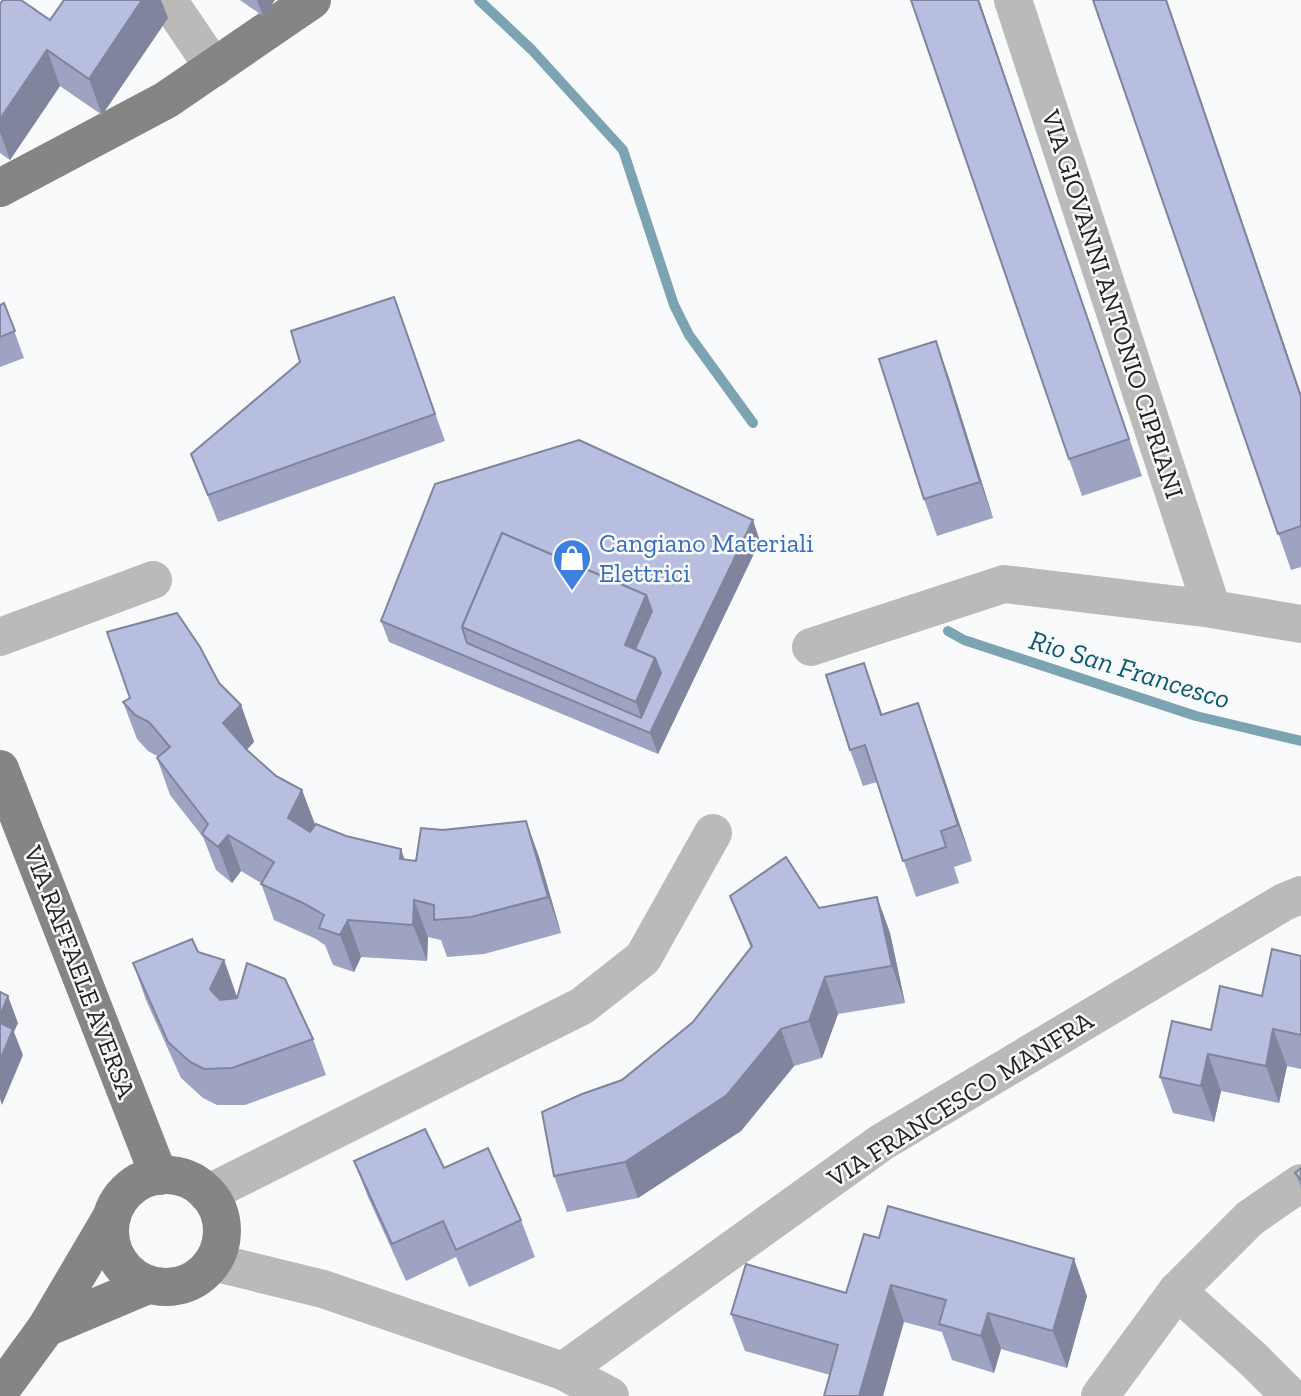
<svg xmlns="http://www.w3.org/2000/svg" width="1301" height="1396" font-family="'Zilla Slab',serif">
	<rect width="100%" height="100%" fill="#f9fafc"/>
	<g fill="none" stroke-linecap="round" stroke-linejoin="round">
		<g stroke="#7ca3b2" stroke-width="10">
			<path d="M479,0L532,50L623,150L674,305L689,335L753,423"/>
			<path d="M948,631L964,640L1196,716L1301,741"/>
		</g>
		<g stroke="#bbbab9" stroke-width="38">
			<path d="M168,0L214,68"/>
			<path d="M1013,0L1212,609L1301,624"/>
			<path d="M0,637L153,580"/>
			<path d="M811,647L1004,584L1212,609"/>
			<path d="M207,1194L582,1006L643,958L713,833"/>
			<path d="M213,1262L323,1289L563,1371L610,1396"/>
			<path d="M1177,1291L1250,1218L1301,1183"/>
			<path d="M563,1371L882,1142L1284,902L1301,895"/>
			<path d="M1100,1396L1177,1291L1254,1360L1290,1396"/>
		</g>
		<g stroke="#868583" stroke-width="38">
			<path d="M0,188L166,100L312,0"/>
			<path d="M0,769L159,1176"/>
			<circle cx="166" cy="1231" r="56"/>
			<path d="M46,1328L148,1285"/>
			<path d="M0,1391L46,1328L112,1216"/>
		</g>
	</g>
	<g fill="#9da3c1">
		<path d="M240,0H275L263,16Z"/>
		<path d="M979,0L1142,476L1082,496L1069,459Z"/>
		<path d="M1093,0H1167L1301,394V567L1291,570Z"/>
		<path d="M0,4L50,20L168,18L102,115L60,86L10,160L0,153Z"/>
		<path d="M394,297L445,441L218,522L191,454Z"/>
		<path d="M4,303L24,358L0,367V305Z"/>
		<path d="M936,341L949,378L993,518L937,536L924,499Z"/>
		<path d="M760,541L658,754L389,642L381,621Z"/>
		<path d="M219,683L241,705L254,742L247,750L276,776L302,790L315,825L404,860L416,861L443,830L526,821L539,857L561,933L484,954L447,957L441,940L428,937L427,961L361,957L354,972L333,965L325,945L316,939L274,920L261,883L241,871L232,883L216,870L203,837L170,795L157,758L159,757L148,751L137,739L123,702Z"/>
		<path d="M877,699L882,714L931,739L972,861L954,867L959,883L916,897L877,782L863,786L850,750Z"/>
		<path d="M730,896L819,908L877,897L890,933L905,1003L838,1014L822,1058L794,1066L741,1131L638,1198L567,1212L554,1176L622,1080L693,1022L751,948Z"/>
		<path d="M198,952L224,960L237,997L313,1039L326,1075L245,1105H217L203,1098L181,1078L146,1000L133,963Z"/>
		<path d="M1301,956V1069L1287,1066L1279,1103L1221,1091L1214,1122L1173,1113L1160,1077L1211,1030L1262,996Z"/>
		<path d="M354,1161L444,1168L521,1220L535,1257L469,1287L456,1257L406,1281L368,1197Z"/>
		<path d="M1301,1168V1189L1295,1173Z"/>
		<path d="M864,1234L1087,1296L1067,1368L1001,1349L994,1373L952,1360L942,1332L904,1322L830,1375L745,1351L731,1314L846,1293Z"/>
	</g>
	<g fill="#80859d">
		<path d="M142,0H161L168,18L102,115L89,79Z"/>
		<path d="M257,0H275L263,16Z"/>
		<path d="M978,0H979L1142,476L1129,439Z"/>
		<path d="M1166,0L1301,394V397Z"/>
		<path d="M47,50L60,86L10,160L0,132V119Z"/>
		<path d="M936,341L949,378L993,518L980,482Z"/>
		<path d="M753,520L760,541L658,754L650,733L646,732L636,702L655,658Z"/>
		<path d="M646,595L660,632L645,666L625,645Z"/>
		<path d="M864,663L877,699L894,751L881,715Z"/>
		<path d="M918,703L931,739L972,861L958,825Z"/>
		<path d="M241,705L254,742L237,759L223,723Z"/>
		<path d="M302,790L316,827L301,855L288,818Z"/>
		<path d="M526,821L539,857L561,933L548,897Z"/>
		<path d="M228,835L241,871L232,883L218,847Z"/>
		<path d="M401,849L414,886L400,859Z"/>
		<path d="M877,897L890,933L905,1003L892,966Z"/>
		<path d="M414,900L428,937L427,961L413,925Z"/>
		<path d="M348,920L361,957L354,972L340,935Z"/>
		<path d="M224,960L237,997L223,1025L210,989Z"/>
		<path d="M825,977L838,1014L822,1058L809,1021Z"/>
		<path d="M8,996L18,1023L14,1032L23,1055L2,1105L0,1099V1016Z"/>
		<path d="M781,1029L794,1066L741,1131L638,1198L625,1162Z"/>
		<path d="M1273,1029L1287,1066L1279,1103L1266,1066Z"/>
		<path d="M1208,1054L1221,1091L1214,1122L1201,1086Z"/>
		<path d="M1074,1259L1087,1296L1067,1368L1053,1331Z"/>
		<path d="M891,1285L904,1322L883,1396H859Z"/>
		<path d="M988,1313L1001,1349L994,1373L981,1336Z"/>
	</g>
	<g fill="#b7bee0" stroke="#80859d" stroke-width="2" fill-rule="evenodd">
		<path d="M3,0H21L50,20L64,0H142L89,79L47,50L0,119V4Z"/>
		<path d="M911,0H978L1129,439L1069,459Z"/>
		<path d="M1093,0H1166L1301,397V526L1278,534Z"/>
		<path d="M394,297L435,414L208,495L191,454L300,362L291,331Z"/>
		<path d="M4,303L15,331L0,337V305Z"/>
		<path d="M936,341L980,482L924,499L879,359Z"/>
		<path d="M579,440L753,520L650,733L381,621L435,484ZM502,533L646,595L652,611L635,649L655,658L661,673L641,718L467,643L462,627Z"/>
		<path d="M502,533L646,595L625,645L655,658L636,702L462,627Z"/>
		<path d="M177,613L200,647L219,683L241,705L223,723L247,750L276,776L302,790L288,818L310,832L316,824L346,836L401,849L400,859L416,861L421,828L443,830L526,821L548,897L471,917L434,920V905L414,900L413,925L348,920L340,935L319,928L324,915L303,903L261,884L274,862L228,835L218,847L202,834L208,824L157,758L170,747L149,722L135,715L123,702L130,698L107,632Z"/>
		<path d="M864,663L881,715L918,703L958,825L941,831L946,847L903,861L865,745L850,750L826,675Z"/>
		<path d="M786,857L819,908L877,897L892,966L825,977L809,1021L781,1029L727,1095L625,1162L554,1176L542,1112L582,1094L622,1080L693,1022L752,946L730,896Z"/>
		<path d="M192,939L198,952L224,960L210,989L220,1000L237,998L247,963L285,979L313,1039L232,1068L204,1069L190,1062L168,1042L133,963Z"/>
		<path d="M1272,949L1301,956V1035L1273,1029L1266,1066L1208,1054L1201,1086L1160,1077L1172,1021L1211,1030L1220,986L1262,996Z"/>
		<path d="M0,992L8,996L0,1016Z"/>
		<path d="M0,1023L13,1029L0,1060Z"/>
		<path d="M425,1129L444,1168L488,1148L521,1220L456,1250L443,1221L392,1244L354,1161Z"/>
		<path d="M1301,1168V1180L1295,1173Z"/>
		<path d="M888,1206L1074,1259L1053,1331L988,1313L981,1336L939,1324L946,1300L891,1285L859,1396H824L838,1345L731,1314L746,1264L846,1293L864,1234L879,1238Z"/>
	</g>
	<defs>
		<symbol id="shop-pin" viewBox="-11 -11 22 30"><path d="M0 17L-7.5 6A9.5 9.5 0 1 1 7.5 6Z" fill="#3f7fe0" stroke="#f9fafc"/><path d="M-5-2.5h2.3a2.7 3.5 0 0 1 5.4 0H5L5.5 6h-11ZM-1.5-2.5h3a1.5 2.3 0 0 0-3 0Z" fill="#fff"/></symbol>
	</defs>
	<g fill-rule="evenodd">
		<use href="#shop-pin" x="550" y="536" width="44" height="60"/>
	</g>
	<g text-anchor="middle" stroke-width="5" stroke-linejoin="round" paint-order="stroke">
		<g font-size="26" fill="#212223" stroke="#f9fafc">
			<text transform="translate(1113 304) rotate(72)" y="9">VIA GIOVANNI ANTONIO CIPRIANI</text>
			<text transform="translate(80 972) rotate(69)" y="9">VIA RAFFAELE AVERSA</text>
			<text transform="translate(960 1099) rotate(-32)" y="9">VIA FRANCESCO MANFRA</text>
		</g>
		<g font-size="26" fill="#366cbe" stroke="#f9fafc" text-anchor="start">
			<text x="599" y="552">Cangiano Materiali<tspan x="599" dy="30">Elettrici</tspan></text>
		</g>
		<g font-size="28" font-style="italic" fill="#0c5971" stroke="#f9fafc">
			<text transform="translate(1130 669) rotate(17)" y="10">Rio San Francesco</text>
		</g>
	</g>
</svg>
